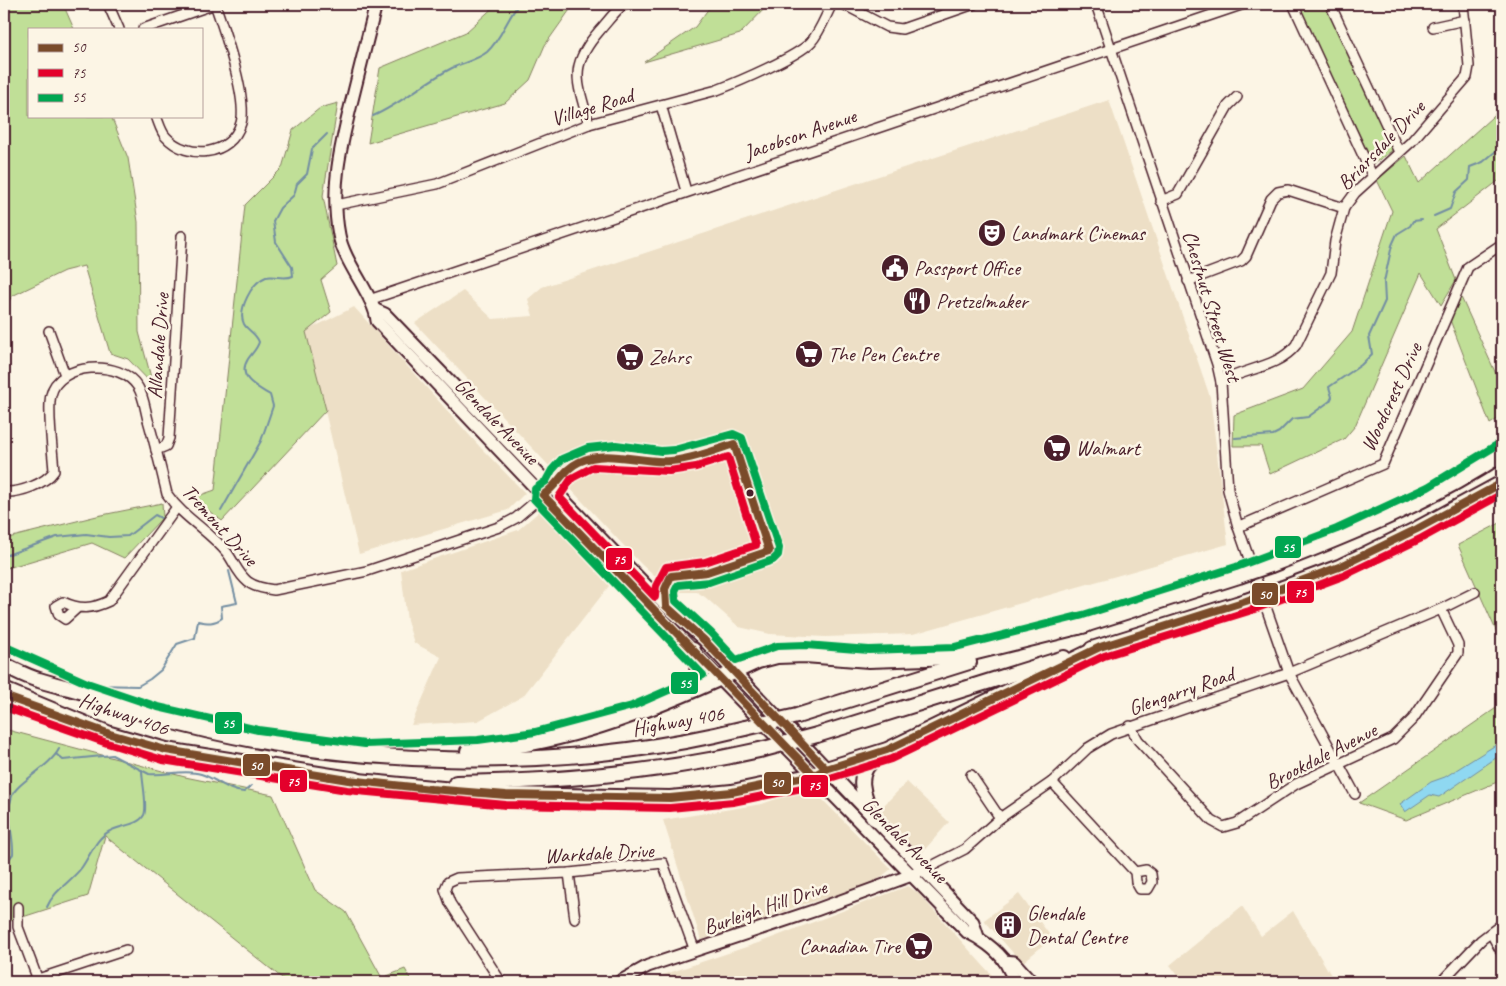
<svg xmlns="http://www.w3.org/2000/svg" width="1506" height="986" font-family="Caveat,sans-serif">
	<rect width="100%" height="100%" fill="#fcf5e5"/>
	<filter id="ink" filterUnits="userSpaceOnUse"><feTurbulence type="fractalNoise" baseFrequency=".02" numOctaves="2"/><feDisplacementMap in="SourceGraphic" scale="10" xChannelSelector="R" yChannelSelector="G"/><feConvolveMatrix kernelMatrix="1 2 1 2 8 2 1 2 1" color-interpolation-filters="sRGB"/></filter>
	<g filter="url(#ink)">
		<g fill="#eddfc6">
			<path d="M1109,100L1210,397L1228,544L913,634L825,637L770,634L739,627L705,597L697,592H672L642,565L415,323L463,291L493,319L533,316L528,299L542,287Z"/>
			<path d="M354,307L480,447L525,493L508,510L359,554L306,331Z"/>
			<path d="M542,509L609,586L523,696L478,721L411,725L441,657L414,643L407,621L401,570L518,530Z"/>
			<path d="M907,782L949,822L920,855L879,810Z"/>
			<path d="M810,787L891,869L871,885L798,906L746,926L701,940L663,820L762,804Z"/>
			<path d="M908,886L918,893L998,982H642L761,942Z"/>
			<path d="M1019,894L1052,938L1022,963L984,920Z"/>
			<path d="M1242,906L1261,936L1293,911L1335,982H1173L1180,978L1170,965Z"/>
		</g>
		<g fill="#c0df97" stroke="#857f61">
			<path d="M4,4H63L74,29H29V116H111L128,158L138,222L139,332L153,385L128,359L110,353L84,266L64,271L12,296L4,309Z"/>
			<path d="M497,4H574L545,45L530,80L505,103L368,143L380,68L466,32Z"/>
			<path d="M712,4H769L740,34L644,62L695,27Z"/>
			<path d="M1298,4H1325L1393,150L1373,164Z"/>
			<path d="M338,103L323,196L337,266L321,280L331,312L306,332L326,410L222,521L192,498L215,490L245,205L282,168L293,130L320,108Z"/>
			<path d="M1502,108V178L1436,229L1456,280L1441,305L1421,273L1355,426L1344,439L1270,474L1261,446H1233L1234,415L1303,389L1352,332L1392,211L1377,180L1406,156L1419,183Z"/>
			<path d="M1460,295L1502,387V416L1490,424L1450,320Z"/>
			<path d="M162,503L163,517L124,558L92,543L4,569V539L97,516Z"/>
			<path d="M1502,522V644L1458,545Z"/>
			<path d="M1502,704V780L1406,820L1359,803Z"/>
			<path d="M4,729L185,777L273,795L315,890L346,912L382,978L405,969L412,982H287L105,836L88,896L4,923Z"/>
		</g>
		<path fill="#8fd8f1" stroke="#738ea2" d="M1502,741V753L1493,760L1439,797L1430,795L1405,812L1400,804L1431,782L1445,777Z"/>
		<g fill="none" stroke-linecap="round" stroke-linejoin="round">
			<g stroke="#738ea2" stroke-width="2">
				<path d="M373,116C401,104 424,82 452,68C464,62 477,60 487,52C501,40 507,18 519,4"/>
				<path d="M1434,216L1450,209L1456,192L1469,180L1470,167L1483,162L1502,146"/>
				<path d="M1235,438L1273,435L1279,432L1292,419L1308,417L1330,401L1332,397L1329,387L1361,365L1372,354L1369,336L1385,301L1384,282L1392,245L1397,234L1410,226L1413,221L1422,220"/>
				<path d="M221,511L261,441L273,406L270,395C257,387 236,378 248,359C252,353 257,349 259,342C256,333 248,331 244,324C237,310 252,282 266,277C275,275 284,280 293,276L292,267L276,242L273,221L280,208L294,195L297,184L307,174L312,149L327,134"/>
				<path d="M4,556L57,537L86,534L109,537L128,536L155,515L161,518"/>
				<path d="M56,671L65,672L95,685L138,686L150,679L161,670L177,644L195,638L198,621C208,623 214,624 222,618L221,606L237,603L229,571"/>
				<path d="M56,754L63,760L112,755L149,774C166,776 183,769 201,774C217,779 227,791 244,792L251,786"/>
				<path d="M4,865L13,854C14,835 5,816 12,796C17,782 50,767 59,749"/>
				<path d="M47,907C54,890 72,881 82,867C91,854 96,838 110,831C120,825 138,826 144,815C148,807 142,782 142,770"/>
			</g>
			<defs>
				<g id="minor">
					<path d="M108,4L119,29"/>
					<path d="M843,4L887,27L902,29L974,4"/>
					<path d="M1096,4L1217,364L1221,382L1228,490L1238,527L1289,673L1355,794"/>
					<path d="M1293,4L1372,175"/>
					<path d="M1330,4L1399,152"/>
					<path d="M1433,27L1465,20"/>
					<path d="M143,29L215,4"/>
					<path d="M661,105L686,191"/>
					<path d="M156,116C159,123 161,132 166,137C187,160 231,157 241,123C248,98 224,30 215,4"/>
					<path d="M589,124C577,80 568,67 600,30C608,21 615,11 624,4"/>
					<path d="M1161,201L1178,194L1228,106L1237,97"/>
					<path d="M336,205L437,184L589,124L717,90C738,82 797,57 811,42C820,32 826,15 832,4"/>
					<path d="M1188,281L1241,261L1246,256L1271,199L1278,192L1288,190L1344,208"/>
					<path d="M369,300L1244,4"/>
					<path d="M49,331L65,375"/>
					<path d="M1221,382C1245,368 1278,368 1296,345L1331,273L1335,241L1344,208L1355,193L1411,142L1467,77L1469,66L1463,4"/>
					<path d="M156,450L166,446L169,438L182,236"/>
					<path d="M4,492C20,493 45,484 54,471C53,454 47,410 51,395C58,362 121,359 138,387C144,397 145,409 148,420C155,444 161,469 167,494C183,518 210,531 228,554C235,564 238,574 248,582C255,587 265,589 274,590L367,571L499,527L516,518L543,495"/>
					<path d="M1238,527L1383,464L1468,267L1502,244"/>
					<path d="M76,609L65,619L59,615L56,606L63,602C80,610 92,609 109,601L177,507"/>
					<path d="M1130,726L1138,740L1212,821L1223,827L1237,823L1296,784L1393,739L1413,719L1458,653V645L1441,609"/>
					<path d="M971,775L1000,818"/>
					<path d="M1052,782L1135,872L1136,882L1140,889H1148L1152,882L1151,874L1146,870L1135,872"/>
					<path d="M924,870L965,849L1000,818L1052,782L1088,748L1111,734L1289,673L1441,609L1475,592"/>
					<path d="M569,873L575,919"/>
					<path d="M18,907V927L38,980"/>
					<path d="M1491,933L1502,953"/>
					<path d="M29,982L126,950"/>
					<path d="M501,982L450,903L445,889L448,882L457,878L569,873L663,863L695,951"/>
					<path d="M1441,982L1481,940L1502,924"/>
				</g>
				<g id="major">
					<path d="M376,4C368,36 360,68 352,100C341,145 330,188 339,235C344,263 375,297 377,321L594,550L967,932C980,938 997,950 1005,962C1009,969 1011,976 1017,982"/>
					<path d="M376,310L385,314L666,606L704,640L973,922L978,937"/>
					<path d="M1004,961L1014,962L1032,982"/>
					<path d="M619,982L648,966L816,910L917,873"/>
				</g>
				<g id="highway">
					<path d="M1271,565C1351,534 1430,502 1502,454"/>
					<path d="M1283,588L1339,567L1417,529L1502,483"/>
					<path d="M1078,627L1239,576"/>
					<path d="M1092,649L1246,601"/>
					<path d="M4,665C15,670 27,677 39,680C54,685 71,688 86,693C109,701 132,710 155,717C337,769 561,774 745,728"/>
					<path d="M4,690L110,734L166,750L357,780"/>
					<path d="M687,691C702,680 698,666 693,650"/>
					<path d="M797,716L969,662"/>
					<path d="M817,735L1064,658"/>
					<path d="M468,751C571,745 666,704 758,661L777,656L805,655L869,660L956,657L1086,625"/>
					<path d="M348,780L506,795L670,798L732,792L814,775L826,769L887,750L1100,647"/>
					<path d="M456,783C560,782 663,772 764,749"/>
					<path d="M874,818C863,796 852,771 879,756"/>
				</g>
			</defs>
			<use href="#minor" stroke="#4a1f2b" stroke-width="12"/>
			<use href="#major" stroke="#4a1f2b" stroke-width="15"/>
			<use href="#highway" stroke="#4a1f2b" stroke-width="18"/>
			<use href="#minor" stroke="#fcf5e5" stroke-width="9"/>
			<use href="#major" stroke="#fcf5e5" stroke-width="11"/>
			<use href="#highway" stroke="#fcf5e5" stroke-width="14"/>
			<defs>
				<g id="highway-bridge">
					<path d="M1239,576L1271,565"/>
					<path d="M1246,601L1283,588"/>
					<path d="M745,728L797,716"/>
					<path d="M764,749L817,735"/>
				</g>
			</defs>
			<use href="#highway-bridge" stroke="#4a1f2b" stroke-width="18" stroke-linecap="butt"/>
			<use href="#highway-bridge" stroke="#fcf5e5" stroke-width="14"/>
			<defs>
				<g id="bus-1">
					<path d="M4,696L110,734L166,750L348,780L431,789L506,795L670,798L732,792L814,775L826,769L887,750L1100,647L1246,601L1339,567L1417,529L1502,483"/>
					<path d="M814,775L543,495C558,486 562,470 579,462C608,448 641,464 671,461C692,459 713,451 734,444L769,551L707,572L671,576L665,589L666,606L704,640L826,769"/>
				</g>
				<g id="bus-2">
					<path d="M728,457L756,545L705,562L666,567L656,586L655,597L559,497L572,478L593,467L669,471L696,467Z"/>
					<path d="M4,707L107,743L163,760L347,790L506,805L670,808L733,802L817,785L830,778L891,759L1104,656L1249,611L1343,576L1422,538L1502,494"/>
				</g>
				<path id="bus-3" d="M8,648L87,683L158,707L258,730L365,744L478,740L535,732L632,706L703,675L534,499L535,489L546,481L552,470L562,459L588,448L616,445L661,451L674,450L733,434L742,438L779,548L778,555L773,560L709,582L678,585L675,591L676,601L711,633L736,660L777,646L806,645L869,650L955,647L1083,615L1236,567L1337,529L1428,487L1497,445"/>
			</defs>
			<use href="#bus-1" stroke="#fcf5e5" stroke-width="11"/>
			<use href="#bus-2" stroke="#fcf5e5" stroke-width="11"/>
			<use href="#bus-3" stroke="#fcf5e5" stroke-width="11"/>
			<use href="#bus-1" stroke="#7a4b2a" stroke-width="8"/>
			<use href="#bus-2" stroke="#e4002b" stroke-width="8"/>
			<use href="#bus-3" stroke="#00a651" stroke-width="8"/>
		</g>
	</g>
	<defs>
		<symbol id="theatre-disc" viewBox="-11 -11 22 22"><circle r="9.5" fill="#4a1f2b" stroke="#fcf5e5"/><path d="M-5-5.5Q0-4 5-5.5V0Q5 5 0 6Q-5 5-5 0ZM-3.3-2.5H-1v1.5H-3.3ZM1-2.5H3.3v1.5H1ZM-2.8 1Q0 5.5 2.8 1Z" fill="#fff"/></symbol>
		<symbol id="civic-disc" viewBox="-11 -11 22 22"><circle r="9.5" fill="#4a1f2b" stroke="#fcf5e5"/><path d="M-.6-6.5H3V-4.5H.6V-3L4-1V1h2V6H-6V1h2V-1L-.6-3ZM-1.2 2.5V6h2.4V2.5Z" fill="#fff"/></symbol>
		<symbol id="restaurant-disc" viewBox="-11 -11 22 22"><circle r="9.5" fill="#4a1f2b" stroke="#fcf5e5"/><path d="M-5-6h1v4h1v-4h1v4h1v-4h1v5L-1.5 .5V6h-2V.5L-5-1ZM5-6V6H3V1.5H1.5Q1.5-4 5-6Z" fill="#fff"/></symbol>
		<symbol id="supermarket-disc" viewBox="-11 -11 22 22"><circle r="9.5" fill="#4a1f2b" stroke="#fcf5e5"/><path d="M-6-5.5h2.5l.6 2H6L4.5 2H-2.5L-4.4-4H-6ZM-1.5 3.2a1.3 1.3 0 1 0 .1 0ZM3 3.2a1.3 1.3 0 1 0 .1 0Z" fill="#fff"/></symbol>
		<symbol id="building-disc" viewBox="-11 -11 22 22"><circle r="9.5" fill="#4a1f2b" stroke="#fcf5e5"/><path d="M-4-6H4V6H1V3H-1V6H-4ZM-2.5-4.3h1.7v1.8h-1.7ZM.8-4.3h1.7v1.8H.8ZM-2.5-1h1.7V.8h-1.7ZM.8-1h1.7V.8H.8Z" fill="#fff"/></symbol>
	</defs>
	<g fill-rule="evenodd">
		<use href="#theatre-disc" x="976" y="217" width="32" height="32"/>
		<use href="#civic-disc" x="879" y="252" width="32" height="32"/>
		<use href="#restaurant-disc" x="901" y="285" width="32" height="32"/>
		<use href="#supermarket-disc" x="793" y="338" width="32" height="32"/>
		<use href="#supermarket-disc" x="614" y="341" width="32" height="32"/>
		<use href="#supermarket-disc" x="1041" y="432" width="32" height="32"/>
		<use href="#building-disc" x="992" y="909" width="32" height="32"/>
		<use href="#supermarket-disc" x="903" y="930" width="32" height="32"/>
	</g>
	<circle fill="#4a1f2b" stroke="#fcf5e5" stroke-width="2" cx="750" cy="493" r="4.5"/>
	<g text-anchor="middle" stroke-width="5" stroke-linejoin="round" paint-order="stroke">
		<g font-size="21" fill="#4a1f2b" stroke="#fcf5e5">
			<text transform="translate(592 107) rotate(-17)" y="7">Village Road</text>
			<text transform="translate(800 134) rotate(-19)" y="7">Jacobson Avenue</text>
			<text transform="translate(1381 145) rotate(-46)" y="7">Briarsdale Drive</text>
			<text transform="translate(1212 306) rotate(73)" y="7">Chestnut Street West</text>
			<text transform="translate(158 346) rotate(-86)" y="7">Allandale Drive</text>
			<text transform="translate(1391 397) rotate(-65)" y="7">Woodcrest Drive</text>
			<text transform="translate(497 421) rotate(46)" y="7">Glendale Avenue</text>
			<text transform="translate(220 525) rotate(48)" y="7">Tremont Drive</text>
			<text transform="translate(1181 691) rotate(-19)" y="7">Glengarry Road</text>
			<text transform="translate(124 714) rotate(19)" y="7">Highway 406</text>
			<text transform="translate(678 721) rotate(-10)" y="7">Highway 406</text>
			<text transform="translate(1321 756) rotate(-27)" y="7">Brookdale Avenue</text>
			<text transform="translate(905 840) rotate(45)" y="7">Glendale Avenue</text>
			<text transform="translate(599 853) rotate(-3)" y="7">Warkdale Drive</text>
			<text transform="translate(765 907) rotate(-19)" y="7">Burleigh Hill Drive</text>
		</g>
		<g font-size="21" fill="#4a1f2b" stroke="#fcf5e5" text-anchor="start">
			<text x="1011" y="240">Landmark Cinemas</text>
			<text x="914" y="275">Passport Office</text>
			<text x="936" y="308">Pretzelmaker</text>
			<text x="828" y="361">The Pen Centre</text>
			<text x="649" y="364">Zehrs</text>
			<text x="1076" y="455">Walmart</text>
			<text x="1027" y="920">Glendale<tspan x="1027" dy="24">Dental Centre</tspan></text>
			<text x="900" y="953" text-anchor="end">Canadian Tire</text>
		</g>
	</g>
	<g stroke="#fcf5e5" stroke-width="2">
		<rect x="1274" y="535" width="28" height="24" rx="5" fill="#00a651"/>
		<rect x="605" y="547" width="28" height="24" rx="5" fill="#e4002b"/>
		<rect x="1286" y="580" width="29" height="24" rx="5" fill="#e4002b"/>
		<rect x="1251" y="582" width="28" height="24" rx="5" fill="#7a4b2a"/>
		<rect x="670" y="671" width="29" height="24" rx="5" fill="#00a651"/>
		<rect x="214" y="711" width="29" height="24" rx="5" fill="#00a651"/>
		<rect x="242" y="753" width="29" height="24" rx="5" fill="#7a4b2a"/>
		<rect x="279" y="769" width="29" height="24" rx="5" fill="#e4002b"/>
		<rect x="763" y="771" width="29" height="24" rx="5" fill="#7a4b2a"/>
		<rect x="800" y="774" width="29" height="24" rx="5" fill="#e4002b"/>
	</g>
	<g font-size="14" text-anchor="middle" font-weight="bold" fill="#fff">
		<text x="1288" y="552">55</text>
		<text x="619" y="564">75</text>
		<text x="1300" y="597">75</text>
		<text x="1265" y="599">50</text>
		<text x="685" y="688">55</text>
		<text x="228" y="728">55</text>
		<text x="256" y="770">50</text>
		<text x="293" y="786">75</text>
		<text x="777" y="787">50</text>
		<text x="814" y="790">75</text>
	</g>
	<rect width="1506" height="986" fill="none" stroke="#fcf5e5" stroke-width="20"/>
	<rect x="10" y="10" width="1486" height="966" fill="none" stroke="#4a1f2b" stroke-width="2" filter="url(#ink)"/>
	<rect x="28" y="28" width="175" height="90" fill="#fcf5e5" stroke="#b59f9b"/>
	<rect x="38" y="44" width="25" height="8" fill="#7a4b2a" stroke="#b59f9b"/>
	<text x="72" y="52" font-size="15" fill="#4a1f2b">50</text>
	<rect x="38" y="69" width="25" height="8" fill="#e4002b" stroke="#b59f9b"/>
	<text x="72" y="78" font-size="15" fill="#4a1f2b">75</text>
	<rect x="38" y="94" width="25" height="8" fill="#00a651" stroke="#b59f9b"/>
	<text x="72" y="102" font-size="15" fill="#4a1f2b">55</text>
</svg>
